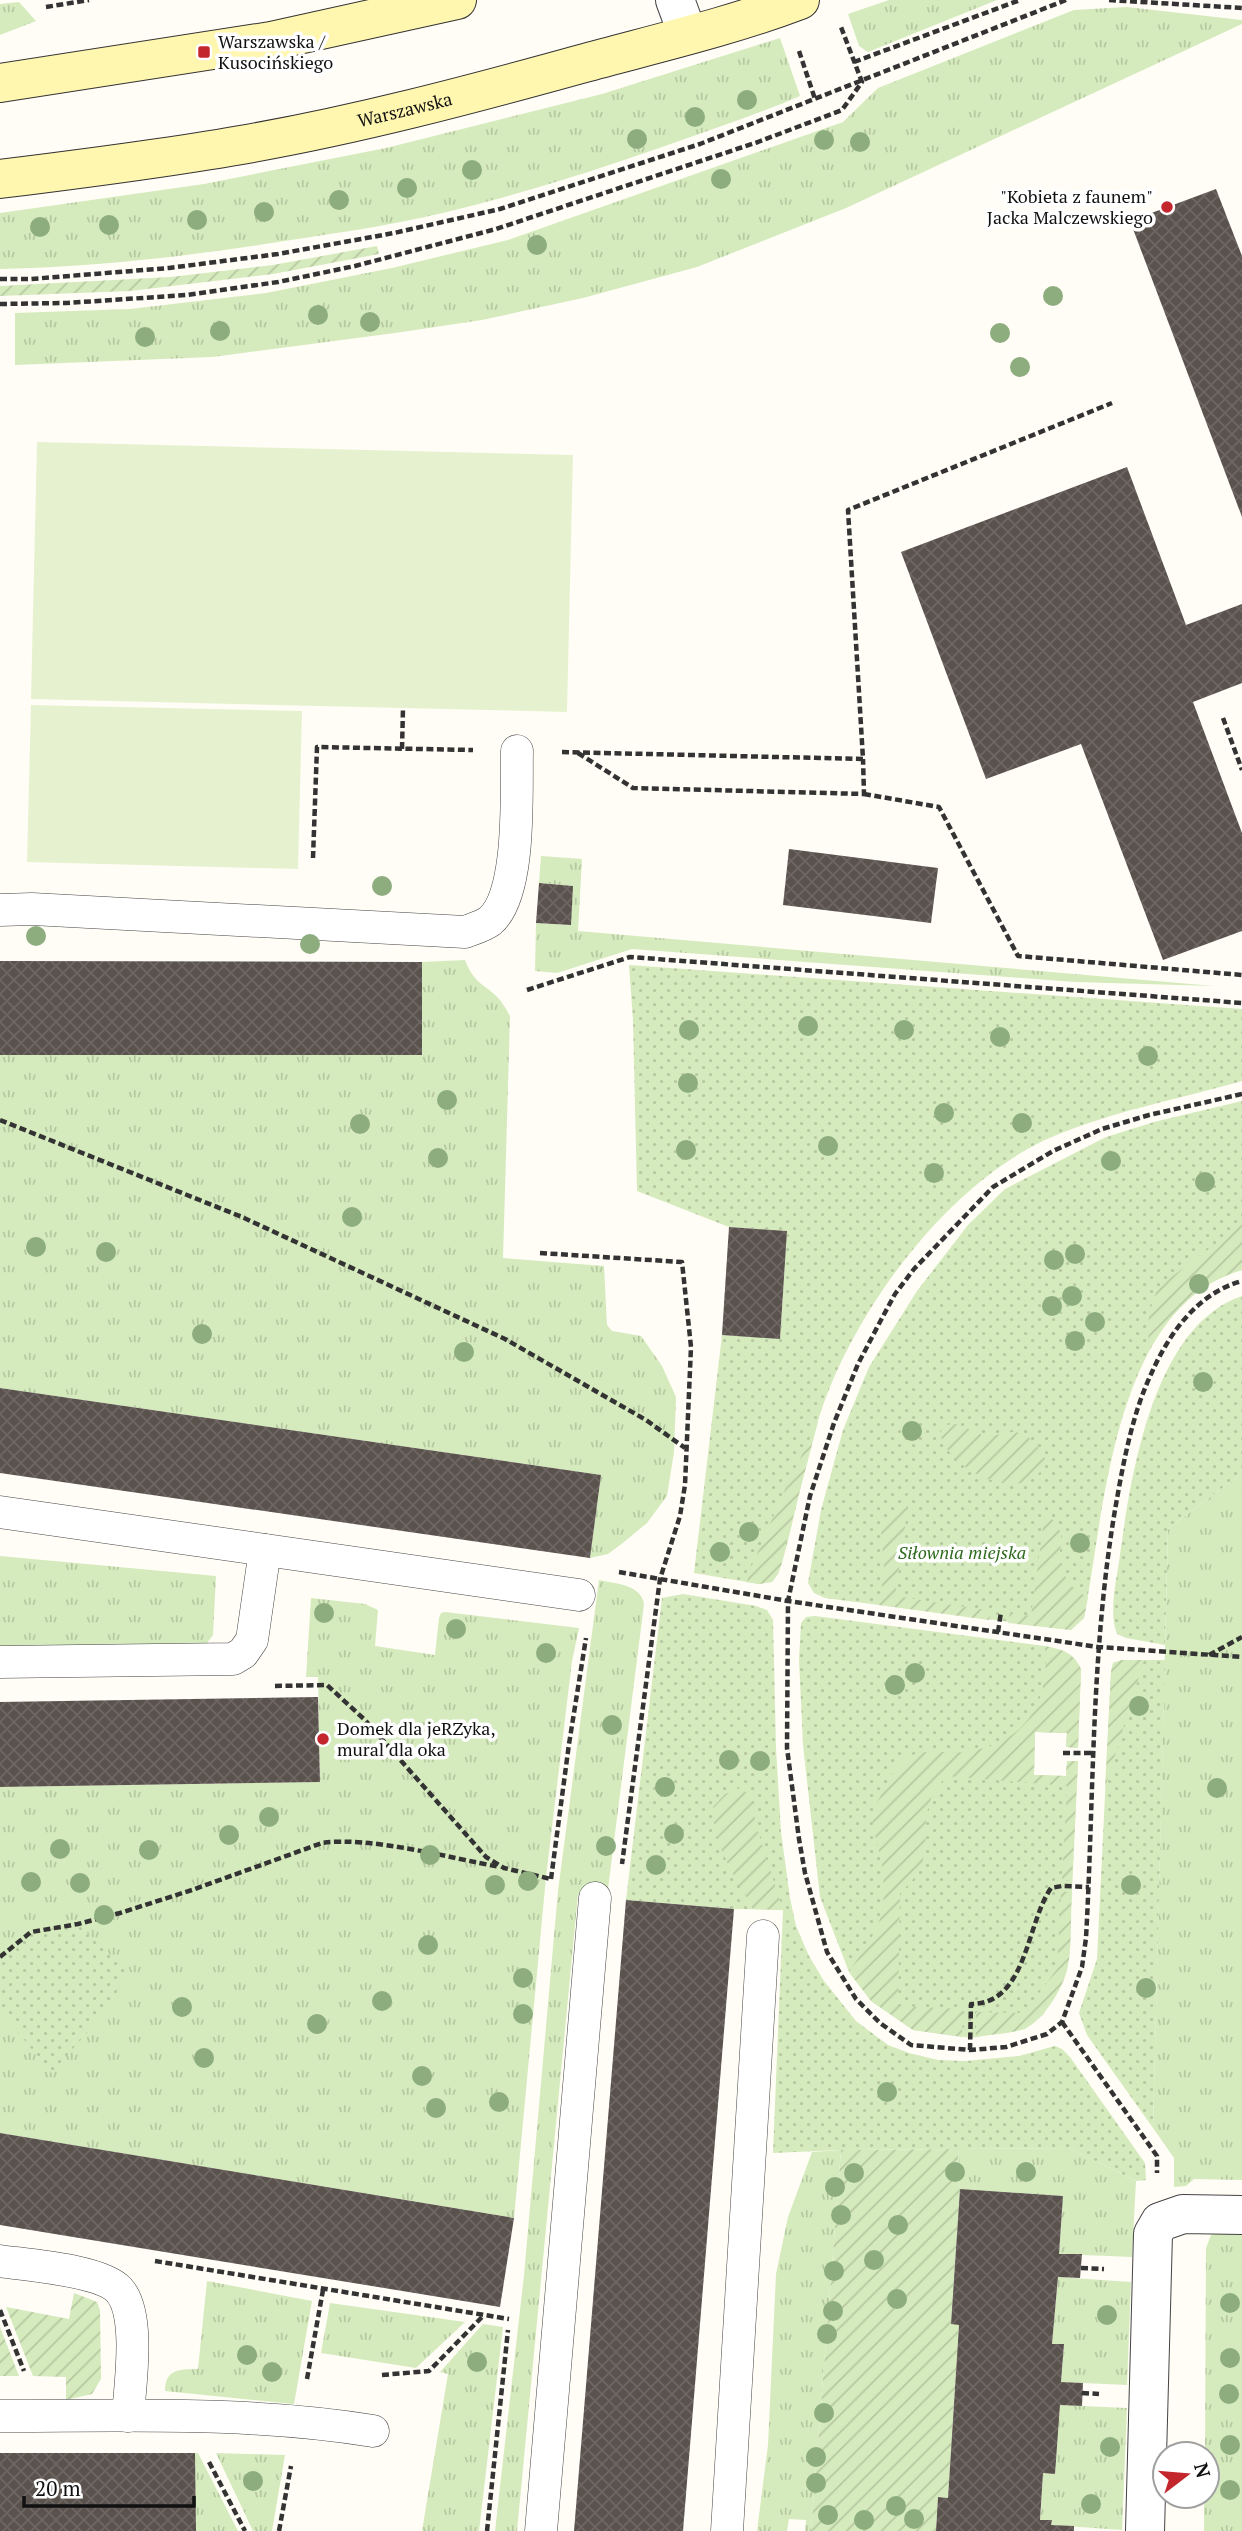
<svg xmlns="http://www.w3.org/2000/svg" width="1242" height="2531" font-family="'PT Serif',serif">
	<defs>
		<pattern id="grass-tufts" width="24" height="20" patternUnits="userSpaceOnUse" patternTransform="scale(1.75)"><rect width="24" height="20" fill="#d5ebbd"/><path d="M3 7l-1-3M5 7V3M7 7l1-3M15 17l-1-3M17 17v-4M19 17l1-3" fill="none" stroke="#b6c8a1"/></pattern>
		<pattern id="park-dots" width="8" height="8" patternUnits="userSpaceOnUse" patternTransform="scale(1.75)"><rect width="8" height="8" fill="#d5ebbd"/><path d="M2 2h.1M6 6h.1" fill="none" stroke="#b6c8a1" stroke-width="1.8" stroke-linecap="round"/></pattern>
		<pattern id="garden-furrows" width="10" height="10" patternUnits="userSpaceOnUse" patternTransform="scale(1.75)"><rect width="10" height="10" fill="#d5ebbd"/><path d="M-1 1l2-2M0 10L10 0M9 11l2-2" fill="none" stroke="#b6c8a1"/></pattern>
		<pattern id="building-cross-hatch" width="8" height="8" patternUnits="userSpaceOnUse" patternTransform="scale(1.75)"><rect width="8" height="8" fill="#5a524d"/><path d="M0 0l8 8M0 8l8-8" fill="none" stroke="#6d6662"/></pattern>
	</defs>
	<rect width="100%" height="100%" fill="#fffdf5"/>
	<g fill="url(#grass-tufts)">
		<path d="M889,0H997L868,52L859,46L848,14Z"/>
		<path d="M19,2L36,21L0,35V4Z"/>
		<path d="M1127,7L1242,20V24L846,208L697,267L583,298L482,320L395,333L212,357L15,365V313L130,309L266,293L392,268L508,240L843,122L878,88L1074,10Z"/>
		<path d="M780,38L800,96C756,115 710,130 665,146C594,171 521,194 447,212C385,227 322,235 259,245C173,258 87,267 0,269V213L204,184L386,148L602,94Z"/>
		<path d="M541,856L582,859L578,931L1214,986L1075,982L632,949L557,973L535,971L536,923L570,925L573,886L539,883Z"/>
		<path d="M465,960C475,986 485,983 500,1000C504,1005 507,1011 510,1016L503,1258L604,1266L607,1325L612,1331L641,1336L662,1366L676,1397L674,1452L667,1496L647,1523L624,1542L608,1554L590,1558L601,1475L0,1388V1055H421L422,962Z"/>
		<path d="M1242,1473V2180L1194,2179L1186,2186L1174,2187V2158L1153,2128L1168,1529Z"/>
		<path d="M0,1556L216,1576L213,1635L207,1643L200,1645L0,1648Z"/>
		<path d="M599,1580C616,1584 641,1584 644,1604L607,1897L578,1894L517,2531H495L524,2275L558,1891Z"/>
		<path d="M311,1598L365,1604L378,1610L375,1646L435,1655L439,1618L441,1613L445,1612L579,1628L572,1661L546,1877L514,2218L0,2133V1787L320,1782L318,1677H306Z"/>
		<path d="M1069,2148L1136,2181L1132,2257L1059,2254L1063,2196L960,2189L958,2149Z"/>
		<path d="M841,2150L811,2531H805L806,2520L789,2519L787,2531H757L768,2445L776,2274L788,2217L812,2152Z"/>
		<path d="M1217,2233H1242V2531H1204V2496H1207V2454H1205L1206,2248L1211,2235Z"/>
		<path d="M1058,2277L1131,2282L1127,2385L1061,2382L1064,2345L1052,2344Z"/>
		<path d="M207,2281L312,2301L294,2404L165,2391C165,2369 180,2369 198,2369Z"/>
		<path d="M330,2303L465,2322L416,2368L321,2353Z"/>
		<path d="M483,2324L503,2327L479,2531H422L448,2374L440,2372Z"/>
		<path d="M1060,2405L1127,2408L1122,2530L1051,2525V2520H1040L1043,2473L1055,2474Z"/>
		<path d="M195,2453H198L238,2531H196Z"/>
		<path d="M216,2453L285,2455L272,2531H253Z"/>
	</g>
	<g fill="url(#park-dots)">
		<path d="M629,965L1242,1009V1081C1179,1099 1114,1111 1054,1136C947,1181 849,1316 817,1424C803,1470 795,1517 782,1563L778,1574L772,1582L759,1584L694,1573L722,1335L780,1338L787,1231L729,1227L637,1191L633,1020Z"/>
		<path d="M1242,1101V1270C1114,1306 1105,1509 1084,1618L1071,1630L825,1598L814,1593L808,1583L821,1510L843,1430L869,1367L917,1291L968,1225L1005,1189L1106,1137L1154,1122Z"/>
		<path d="M1242,1296V1473L1168,1529L1165,1645L1126,1638L1117,1634C1108,1611 1117,1579 1120,1555C1131,1475 1153,1326 1242,1296Z"/>
		<path d="M683,1594L756,1606L767,1610L773,1620L776,1748L781,1832L790,1898L796,1926L809,1956L824,1981L856,2021L888,2045L909,2053L938,2060L966,2061L1019,2056L1055,2046L1062,2049L1070,2057L1145,2163L1146,2180L1136,2181L1069,2148L841,2150L773,2153L783,1910L734,1909L626,1900L662,1598Z"/>
		<path d="M815,1616L1045,1646C1063,1650 1073,1652 1081,1669L1078,1748L1066,1747L1067,1733L1035,1732L1034,1775L1066,1776L1067,1761H1078L1069,1954L1066,1973L1053,1998L1043,2015L1025,2029L971,2038L913,2030L871,2001L849,1972L820,1897L803,1745L799,1660L801,1623L806,1617Z"/>
		<path d="M1122,1660H1165L1153,2128L1087,2035L1079,2013L1097,1959L1111,1672L1113,1663Z"/>
		<path d="M78,1924L126,1970L112,2005L51,2073L0,2010V1957L31,1932Z"/>
	</g>
	<g fill="url(#garden-furrows)">
		<path d="M377,246L379,254L273,274L130,291L0,296V286L171,277L273,265Z"/>
		<path d="M1242,1224V1270C1199,1282 1169,1314 1148,1352L1149,1313L1158,1287Z"/>
		<path d="M818,1422L778,1574L772,1582L759,1584L747,1582L750,1570L786,1487Z"/>
		<path d="M957,1424L987,1437L1011,1432L1024,1433L1041,1450L1046,1461C1029,1509 948,1472 940,1433L945,1425Z"/>
		<path d="M910,1492L895,1596L992,1611L989,1620L879,1605L884,1569L881,1528Z"/>
		<path d="M1045,1512C1052,1519 1059,1525 1061,1535C1062,1541 1060,1547 1060,1552C1060,1574 1069,1588 1088,1597L1084,1618L1071,1630L1008,1623L1010,1613L1031,1616Z"/>
		<path d="M1045,1646C1063,1650 1073,1652 1081,1669L1078,1748L1066,1747L1067,1733L1035,1732L1034,1775L1066,1776L1067,1761H1078L1072,1881L1062,1880L1067,1786L946,1776C942,1782 936,1788 933,1794C915,1834 942,1856 900,1893L898,2006L963,2009L962,2037L913,2030L871,2001L849,1972C861,1953 878,1933 882,1911C886,1890 883,1867 878,1847C876,1837 871,1826 873,1815C875,1805 890,1776 896,1767C915,1743 945,1756 971,1751C1028,1741 1050,1700 1045,1646Z"/>
		<path d="M1122,1660H1144L1105,1788L1111,1672L1113,1663Z"/>
		<path d="M740,1788L751,1796L756,1825L783,1910L753,1909C736,1878 712,1844 713,1807L725,1794Z"/>
		<path d="M1061,1891L1072,1893C1070,1916 1073,1952 1066,1974C1060,1992 1043,2021 1024,2029C1010,2034 991,2034 976,2037V2012L1024,2013L1057,1969Z"/>
		<path d="M958,2149L960,2189L951,2323L959,2325L948,2498L938,2497L936,2531H811L841,2150Z"/>
		<path d="M74,2293L97,2302L100,2310L101,2379L92,2394L66,2400V2377L33,2376L6,2307L69,2319Z"/>
		<path d="M0,2327L19,2376H0Z"/>
	</g>
	<g fill="#e6f2cf">
		<path d="M37,442L573,455L567,712L31,699Z"/>
		<path d="M31,705L302,711L298,869L27,862Z"/>
	</g>
	<g fill="url(#building-cross-hatch)">
		<path d="M1216,189L1242,256V517L1130,221Z"/>
		<path d="M1127,467L1186,625L1242,604V683L1193,702L1242,833V931L1163,960L1081,744L986,779L901,552Z"/>
		<path d="M789,849L938,868L931,923L783,905Z"/>
		<path d="M539,883L573,886L571,925L536,923Z"/>
		<path d="M0,961L422,962V1055H0Z"/>
		<path d="M729,1227L787,1231L780,1339L722,1335Z"/>
		<path d="M0,1388L601,1475L590,1558L0,1473Z"/>
		<path d="M318,1697L320,1782L0,1787V1702Z"/>
		<path d="M626,1900L734,1909L683,2531H574Z"/>
		<path d="M0,2133L514,2218L500,2307L0,2225Z"/>
		<path d="M960,2189L1063,2196L1059,2254H1082L1080,2278L1058,2277L1052,2344H1064L1061,2382L1083,2383L1082,2406L1060,2405L1055,2474L1043,2473L1040,2520H1052L1051,2525L1074,2526V2531H936L938,2497L948,2498L959,2325L951,2324Z"/>
		<path d="M0,2453H195L196,2531H0Z"/>
	</g>
	<g fill="none" stroke-linecap="round" stroke-linejoin="round">
		<defs>
			<g id="lane">
				<path d="M0,910L32,909L465,932C473,929 483,926 490,921C522,894 516,791 517,751"/>
				<path d="M0,1512L579,1595"/>
				<path d="M0,1662L233,1659L243,1653L252,1640L265,1550"/>
				<path d="M0,2261C27,2265 101,2270 119,2290C141,2314 130,2385 128,2416"/>
				<path d="M0,2416C124,2416 250,2411 373,2431"/>
				<path d="M541,2531L595,1898"/>
				<path d="M727,2531L763,1936"/>
			</g>
			<g id="street">
				<path d="M675,0L688,35"/>
				<path d="M1145,2531L1153,2234L1160,2222L1183,2214L1242,2215"/>
			</g>
			<g id="secondary">
				<path d="M0,83L271,41L457,0"/>
				<path id="s1" d="M0,179C81,169 161,159 241,145C356,125 469,95 581,64C654,44 729,27 800,0"/>
			</g>
		</defs>
		<use href="#lane" stroke="#444" stroke-width="33"/>
		<use href="#street" stroke="#444" stroke-width="40"/>
		<use href="#secondary" stroke="#333" stroke-width="40"/>
		<g stroke="#333" stroke-width="4.5" stroke-dasharray="7 3.5" stroke-linecap="butt">
			<path d="M1109,0L1242,8"/>
			<path d="M46,7L89,0"/>
			<path d="M799,51L815,99"/>
			<path d="M854,62L1020,0"/>
			<path d="M0,279H31L169,268L278,254L394,233L500,209L700,144L1066,0"/>
			<path d="M0,304L67,303L187,295L278,282L355,266L496,229L758,142L842,110L862,82L841,27"/>
			<path d="M1223,718L1242,770"/>
			<path d="M402,749L403,708"/>
			<path d="M562,752L863,759L848,510L1112,403"/>
			<path d="M578,753L633,788L864,794L863,759"/>
			<path d="M864,794L939,807L1018,956L1242,975"/>
			<path d="M313,858L317,747L473,750"/>
			<path d="M527,990L630,957L1242,1003"/>
			<path d="M1242,1094L1149,1115L1102,1129L1053,1151L993,1187L914,1269L895,1294L881,1320L858,1364L834,1423L810,1496L788,1601L787,1748L799,1839L805,1873L827,1952L856,1999L880,2023L911,2045L970,2050L1006,2047L1047,2034L1062,2022L1082,1967L1086,1938C1094,1795 1091,1651 1115,1510C1123,1464 1132,1414 1152,1372C1170,1332 1198,1293 1242,1281"/>
			<path d="M0,1120L242,1217L505,1339L646,1420L685,1448"/>
			<path d="M540,1253L682,1262L691,1347L685,1485L680,1516L660,1579L622,1864"/>
			<path d="M619,1572L788,1601L1098,1647L1242,1657"/>
			<path d="M998,1632L1001,1612"/>
			<path d="M1209,1655L1242,1637"/>
			<path d="M275,1686L327,1685L365,1720L486,1857L504,1868L551,1879"/>
			<path d="M1063,1753H1094"/>
			<path d="M551,1879L569,1744L586,1638"/>
			<path d="M0,1957L31,1932L78,1924L120,1913L192,1890L322,1843C370,1836 450,1858 500,1867"/>
			<path d="M1062,2022L1157,2156V2173"/>
			<path d="M970,2050L971,2004C1027,2004 1026,1924 1051,1888L1062,1886L1089,1887"/>
			<path d="M155,2261L509,2319"/>
			<path d="M1081,2268L1104,2269"/>
			<path d="M0,2310L24,2371"/>
			<path d="M382,2375L429,2371L483,2316"/>
			<path d="M307,2379L323,2290"/>
			<path d="M1082,2393L1099,2394"/>
			<path d="M209,2462L245,2531"/>
			<path d="M279,2531L291,2466"/>
			<path d="M487,2531L508,2330"/>
		</g>
		<use href="#lane" stroke="#fff" stroke-width="32"/>
		<use href="#street" stroke="#fff" stroke-width="38"/>
		<use href="#secondary" stroke="#fff6b0" stroke-width="38"/>
	</g>
	<g fill="#8dad7f">
		<circle cx="747" cy="100" r="10"/>
		<circle cx="695" cy="117" r="10"/>
		<circle cx="637" cy="139" r="10"/>
		<circle cx="824" cy="140" r="10"/>
		<circle cx="860" cy="142" r="10"/>
		<circle cx="472" cy="170" r="10"/>
		<circle cx="721" cy="179" r="10"/>
		<circle cx="407" cy="188" r="10"/>
		<circle cx="339" cy="200" r="10"/>
		<circle cx="264" cy="212" r="10"/>
		<circle cx="197" cy="220" r="10"/>
		<circle cx="109" cy="225" r="10"/>
		<circle cx="40" cy="227" r="10"/>
		<circle cx="537" cy="245" r="10"/>
		<circle cx="1053" cy="296" r="10"/>
		<circle cx="318" cy="315" r="10"/>
		<circle cx="370" cy="322" r="10"/>
		<circle cx="220" cy="331" r="10"/>
		<circle cx="1000" cy="333" r="10"/>
		<circle cx="145" cy="337" r="10"/>
		<circle cx="1020" cy="367" r="10"/>
		<circle cx="382" cy="886" r="10"/>
		<circle cx="36" cy="936" r="10"/>
		<circle cx="310" cy="944" r="10"/>
		<circle cx="808" cy="1026" r="10"/>
		<circle cx="689" cy="1030" r="10"/>
		<circle cx="904" cy="1030" r="10"/>
		<circle cx="1000" cy="1037" r="10"/>
		<circle cx="1148" cy="1056" r="10"/>
		<circle cx="688" cy="1083" r="10"/>
		<circle cx="447" cy="1100" r="10"/>
		<circle cx="944" cy="1113" r="10"/>
		<circle cx="1022" cy="1123" r="10"/>
		<circle cx="360" cy="1124" r="10"/>
		<circle cx="828" cy="1146" r="10"/>
		<circle cx="686" cy="1150" r="10"/>
		<circle cx="438" cy="1158" r="10"/>
		<circle cx="1111" cy="1161" r="10"/>
		<circle cx="934" cy="1173" r="10"/>
		<circle cx="1205" cy="1182" r="10"/>
		<circle cx="352" cy="1217" r="10"/>
		<circle cx="36" cy="1247" r="10"/>
		<circle cx="106" cy="1252" r="10"/>
		<circle cx="1075" cy="1254" r="10"/>
		<circle cx="1054" cy="1260" r="10"/>
		<circle cx="1199" cy="1284" r="10"/>
		<circle cx="1072" cy="1296" r="10"/>
		<circle cx="1052" cy="1306" r="10"/>
		<circle cx="1095" cy="1322" r="10"/>
		<circle cx="202" cy="1334" r="10"/>
		<circle cx="1075" cy="1341" r="10"/>
		<circle cx="464" cy="1352" r="10"/>
		<circle cx="1203" cy="1382" r="10"/>
		<circle cx="912" cy="1431" r="10"/>
		<circle cx="749" cy="1532" r="10"/>
		<circle cx="1080" cy="1543" r="10"/>
		<circle cx="720" cy="1552" r="10"/>
		<circle cx="324" cy="1613" r="10"/>
		<circle cx="456" cy="1629" r="10"/>
		<circle cx="546" cy="1653" r="10"/>
		<circle cx="915" cy="1673" r="10"/>
		<circle cx="895" cy="1685" r="10"/>
		<circle cx="1139" cy="1706" r="10"/>
		<circle cx="612" cy="1725" r="10"/>
		<circle cx="729" cy="1760" r="10"/>
		<circle cx="760" cy="1761" r="10"/>
		<circle cx="665" cy="1787" r="10"/>
		<circle cx="1217" cy="1788" r="10"/>
		<circle cx="269" cy="1817" r="10"/>
		<circle cx="674" cy="1834" r="10"/>
		<circle cx="229" cy="1835" r="10"/>
		<circle cx="606" cy="1846" r="10"/>
		<circle cx="60" cy="1849" r="10"/>
		<circle cx="149" cy="1850" r="10"/>
		<circle cx="430" cy="1855" r="10"/>
		<circle cx="656" cy="1865" r="10"/>
		<circle cx="528" cy="1881" r="10"/>
		<circle cx="31" cy="1882" r="10"/>
		<circle cx="80" cy="1883" r="10"/>
		<circle cx="495" cy="1885" r="10"/>
		<circle cx="1131" cy="1885" r="10"/>
		<circle cx="104" cy="1915" r="10"/>
		<circle cx="428" cy="1945" r="10"/>
		<circle cx="523" cy="1978" r="10"/>
		<circle cx="1146" cy="1988" r="10"/>
		<circle cx="382" cy="2001" r="10"/>
		<circle cx="182" cy="2007" r="10"/>
		<circle cx="523" cy="2014" r="10"/>
		<circle cx="317" cy="2024" r="10"/>
		<circle cx="204" cy="2058" r="10"/>
		<circle cx="422" cy="2076" r="10"/>
		<circle cx="887" cy="2092" r="10"/>
		<circle cx="499" cy="2102" r="10"/>
		<circle cx="436" cy="2108" r="10"/>
		<circle cx="955" cy="2172" r="10"/>
		<circle cx="1026" cy="2172" r="10"/>
		<circle cx="854" cy="2173" r="10"/>
		<circle cx="835" cy="2187" r="10"/>
		<circle cx="841" cy="2215" r="10"/>
		<circle cx="898" cy="2225" r="10"/>
		<circle cx="874" cy="2260" r="10"/>
		<circle cx="834" cy="2271" r="10"/>
		<circle cx="897" cy="2299" r="10"/>
		<circle cx="1230" cy="2303" r="10"/>
		<circle cx="833" cy="2311" r="10"/>
		<circle cx="1107" cy="2315" r="10"/>
		<circle cx="827" cy="2334" r="10"/>
		<circle cx="247" cy="2355" r="10"/>
		<circle cx="1230" cy="2358" r="10"/>
		<circle cx="477" cy="2362" r="10"/>
		<circle cx="272" cy="2372" r="10"/>
		<circle cx="1229" cy="2394" r="10"/>
		<circle cx="824" cy="2413" r="10"/>
		<circle cx="1230" cy="2445" r="10"/>
		<circle cx="1110" cy="2447" r="10"/>
		<circle cx="816" cy="2457" r="10"/>
		<circle cx="253" cy="2481" r="10"/>
		<circle cx="816" cy="2483" r="10"/>
		<circle cx="1230" cy="2490" r="10"/>
		<circle cx="1091" cy="2504" r="10"/>
		<circle cx="896" cy="2506" r="10"/>
		<circle cx="828" cy="2515" r="10"/>
		<circle cx="914" cy="2519" r="10"/>
		<circle cx="864" cy="2520" r="10"/>
	</g>
	<g fill="#c4262e" stroke="#fff" stroke-width="2.5">
		<rect x="197" y="45" width="14" height="14" rx="3.5"/>
		<circle cx="1167" cy="207" r="7"/>
		<circle cx="323" cy="1739" r="7"/>
	</g>
	<g text-anchor="middle" stroke-width="7" stroke-linejoin="round" paint-order="stroke">
		<g font-size="18" fill="#111" stroke="#fff" text-anchor="start">
			<text x="218" y="48">Warszawska /<tspan x="218" dy="21">Kusocińskiego</tspan></text>
			<text x="1153" y="203" text-anchor="end">"Kobieta z faunem"<tspan x="1153" dy="21">Jacka Malczewskiego</tspan></text>
			<text x="337" y="1735">Domek dla jeRZyka,<tspan x="337" dy="21">mural dla oka</tspan></text>
		</g>
		<g font-size="18" fill="#111" stroke="#fff">
			<text dy="6" stroke="none"><textPath href="#s1" startOffset="411">Warszawska</textPath></text>
		</g>
		<g font-size="18" font-style="italic" fill="#2f6b1f" stroke="#fff">
			<text x="962" y="1559">Siłownia miejska</text>
		</g>
	</g>
	<g transform="translate(1186 2475) rotate(74)"><circle r="33" fill="#ffffff" stroke="#a0a0a0" stroke-width="2"/>
	<path d="M0-5L12 26L0 18L-12 26Z" fill="#c4262e"/>
	<text y="-10" font-size="19" font-weight="bold" text-anchor="middle" fill="#111111">N</text>
	</g>
	<path d="M24 2496v10h170v-10" fill="none" stroke="#111111" stroke-width="3.5"/>
	<text x="35" y="2496" font-size="21" fill="#111111" stroke="#ffffff" stroke-width="5" paint-order="stroke">20 m</text>
</svg>
